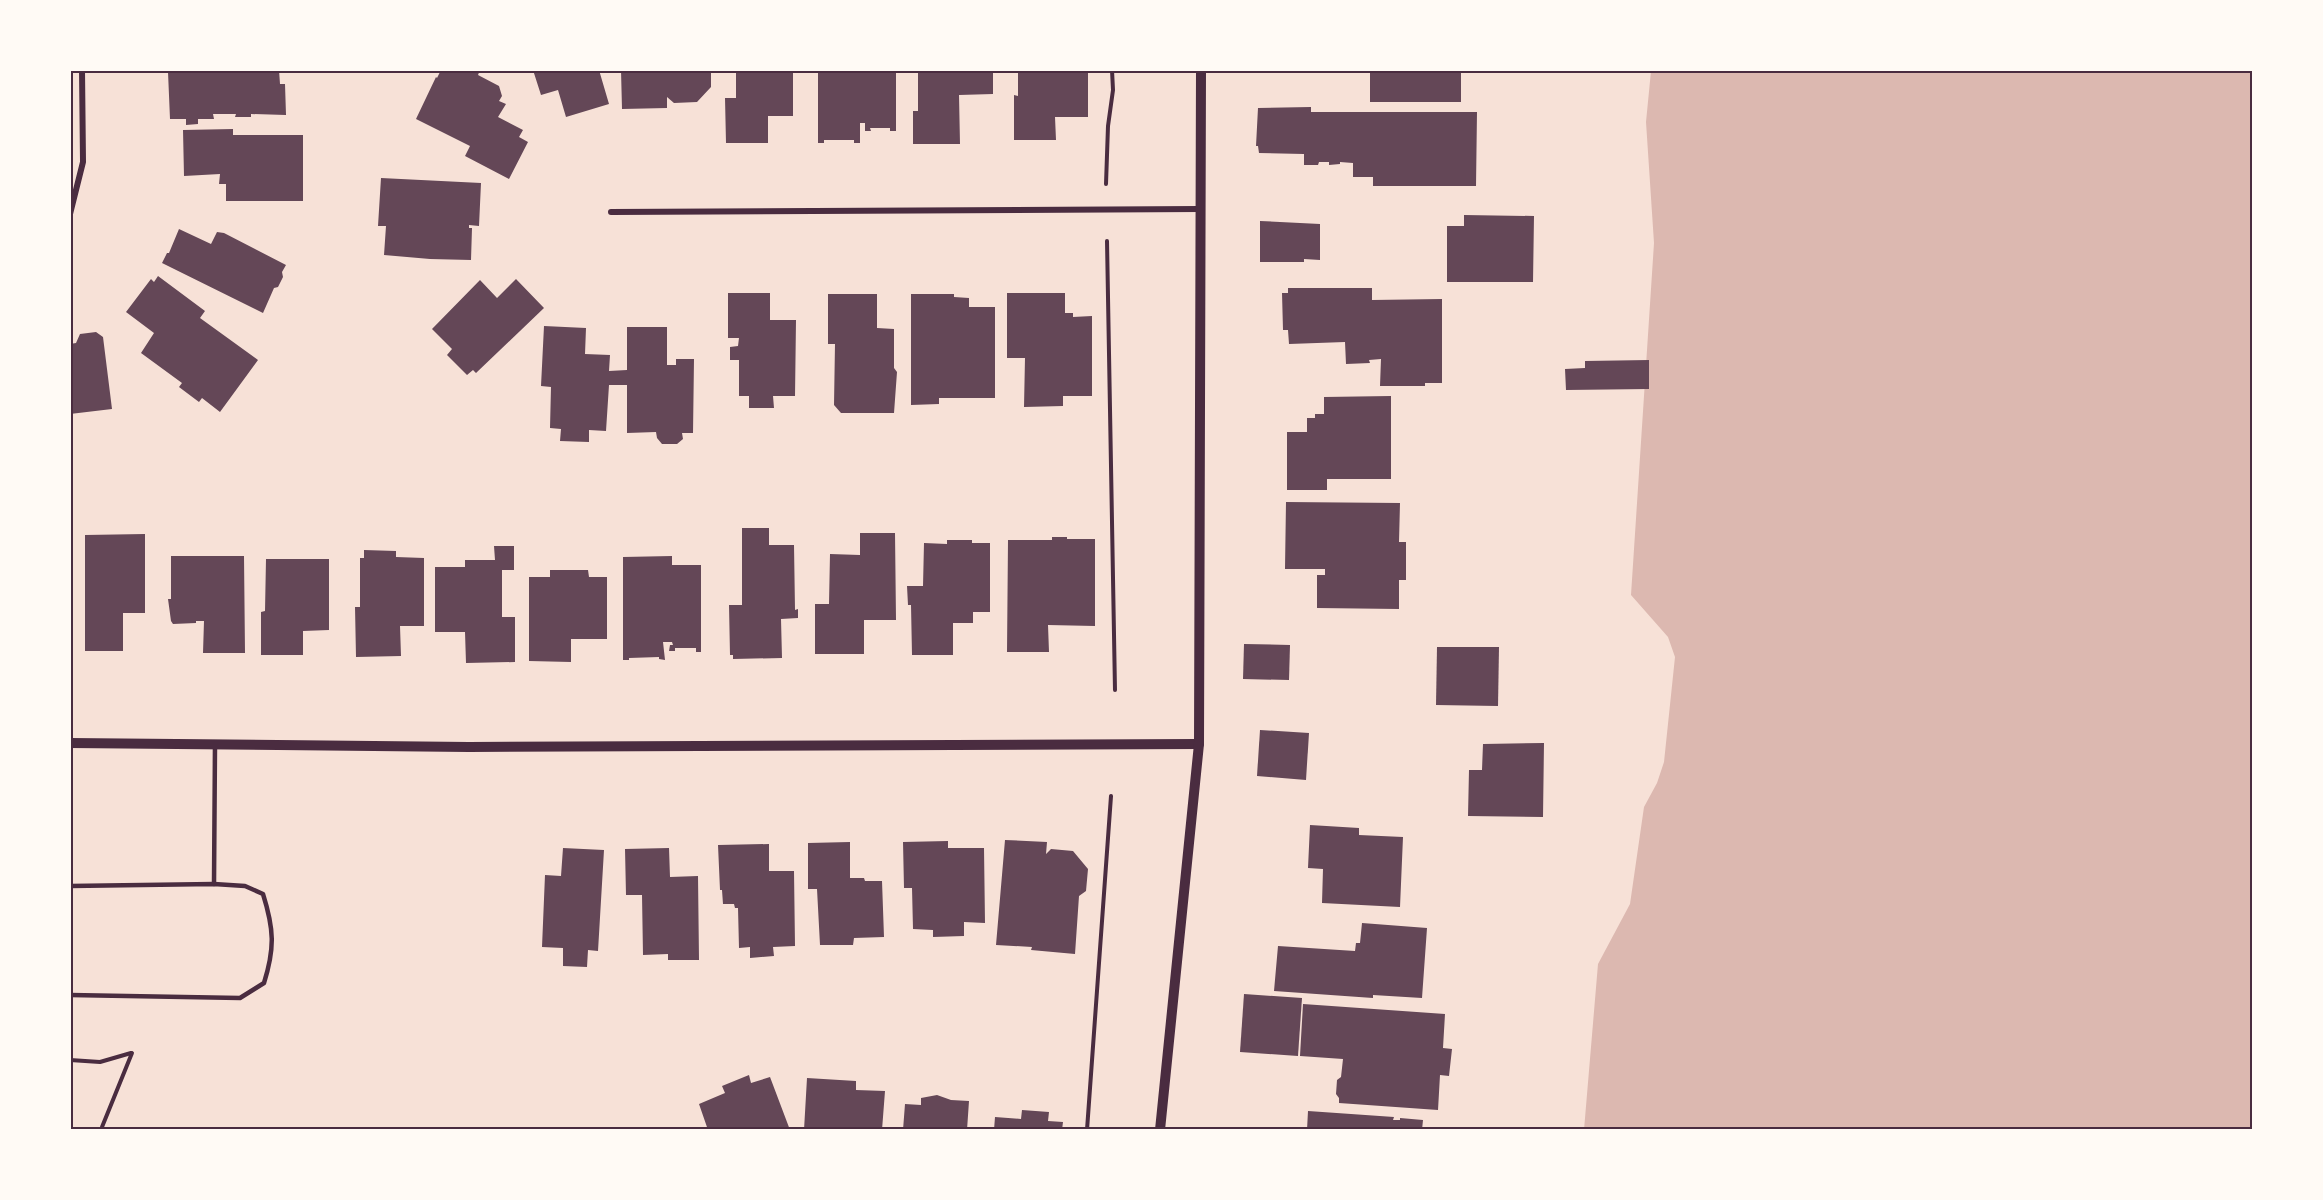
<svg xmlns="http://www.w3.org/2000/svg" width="2323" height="1200" font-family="Quicksand,sans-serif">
	<rect width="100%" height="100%" fill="#f7e1d7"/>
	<path fill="#dcb8b0" d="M1651,71H2252V1129L1584,1130L1598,964L1630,904L1644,807L1657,783L1664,762L1675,657L1668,637L1631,595L1654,243L1646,122Z"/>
	<g fill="#644757">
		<path d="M208,70H279L280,84H285L286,115L251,114V117H235L236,114H213L214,119H198V124L186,125V119H170L168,72L208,73Z"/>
		<path d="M441,70H480L478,75L499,86L502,96L499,101L506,104L498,117L523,130L519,137L528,142L509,179L465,156L470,146L416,119L436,77L437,78Z"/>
		<path d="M533,70H599L609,104L566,117L558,90L541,95Z"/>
		<path d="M621,70H711V87L697,102L674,103L667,97V108L622,109Z"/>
		<path d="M736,70H793V116H768V143H726L725,98H736Z"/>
		<path d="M818,70H896V131H890V128H870L871,131H865V123H860V143H854V140H824V143H818Z"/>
		<path d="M918,70H993V94L959,95L960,144H913V111H918Z"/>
		<path d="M1018,70H1088V117H1055L1056,140H1014V95L1018,96Z"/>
		<rect x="1370" y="70" width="91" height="32"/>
		<path d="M1311,107V112H1477L1476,186H1373V177H1353V163L1340,162V164L1329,165V162H1319L1318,165H1304V154L1259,153L1258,146H1256L1258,108Z"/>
		<path d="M233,129V135H303V201H226V184H219L220,174L184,176L183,130Z"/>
		<path d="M381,178L481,183L479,226L469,225V228H472L471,260L430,259L384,255L386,226H378Z"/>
		<path d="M1464,215L1534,216L1533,282H1447V226H1464Z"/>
		<path d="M1260,221L1320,224V260L1304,259V262H1260Z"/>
		<path d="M179,229L211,244L217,232L224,233L286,265L282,272L283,277L278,287L274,288L263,313L162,263L167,253H169Z"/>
		<path d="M158,276L205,311L200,318L258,360L220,412L202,398L199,402L179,387L182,383L141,353L154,333L126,312L151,279L154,282Z"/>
		<path d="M516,279L544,308L476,373L473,370L467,375L447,355L452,349L432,329L480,280L497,298Z"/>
		<path d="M1288,288H1372V300L1442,299V383H1425V386H1380L1381,359L1369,360L1370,363L1346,364L1345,342L1289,344L1288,330H1283L1282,293H1288Z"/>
		<path d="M728,293H770V320H796L795,396H773L774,408H749V396H739V360H730V347L738,346L739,338H728Z"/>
		<path d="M1007,293H1065V313H1073V317L1092,316V396H1063V406L1024,407L1025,358H1007Z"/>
		<path d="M828,294H877V328L894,329V368L897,372L894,413H841L834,405L835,344H828Z"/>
		<path d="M911,294H954V297L969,298V307H995V398H939V404L911,405Z"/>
		<path d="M544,326L586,328L585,354L610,355L609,371L627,370V327H667V365H676V359H694L693,433H682L683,439L677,444H662L657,438L656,432L627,433V385H609L606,431L589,430V442L560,441L561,429L550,428L551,387L541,386Z"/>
		<path d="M96,332L103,337L112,409L70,414V344L76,343L80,334Z"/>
		<path d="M1649,360V389L1566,390L1565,369L1585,368V361Z"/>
		<path d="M1391,396V479H1327V490H1287V432H1307V418H1315V414H1324V397Z"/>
		<path d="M1286,502L1400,503L1399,542H1406V580H1399V609L1317,608V575H1325V569H1285Z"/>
		<path d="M742,528H769V545H794L795,610L798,609V618L781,619L782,658L733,659V655H730L729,605H742Z"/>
		<path d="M860,533H895L896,620H864V654H815V604H829L830,554L860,555Z"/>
		<path d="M145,534V613H123V651H85V535Z"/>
		<path d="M1052,537H1067V539H1095V626L1048,625L1049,652H1007L1008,540H1052Z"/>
		<path d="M947,540H972V543H990V612H973V623H953V655H912L911,605H908L907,586H923L924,543L947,544Z"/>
		<path d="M494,546H514V570H502V617H515V662L466,663L465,632H435V567H465V560H495Z"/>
		<path d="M364,550L396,551V557L424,558V626H400L401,656L356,657L355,607H360V558H364Z"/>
		<path d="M171,556H244L245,653H203L204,621H196V623L173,624L171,621L168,599H171Z"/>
		<path d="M672,556V565H701V652H696V648H675V651H669L670,645H673L672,642H663L665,660L659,659V657L629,658V660H623V557Z"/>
		<path d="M266,559H329V630L303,631V655H261V612L265,611Z"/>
		<path d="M550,570H588L589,577H607V639H571V662L529,661V577H550Z"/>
		<path d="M1244,644L1290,645L1289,680L1243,679Z"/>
		<path d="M1437,647H1499L1498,706L1436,705Z"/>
		<path d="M1260,730L1309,733L1306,780L1257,776Z"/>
		<path d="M1544,743L1543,817L1468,816L1469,770H1482L1483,744Z"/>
		<path d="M1310,825L1359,828V835L1403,837L1400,907L1322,903L1323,869L1308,868Z"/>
		<path d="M1005,840L1047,842L1046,854L1051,849L1073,851L1088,869L1086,891L1079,896L1075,954L1031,950L1032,947L996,945Z"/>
		<path d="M948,841V848H984L985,923L964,922V936L933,937V930L913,929L912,888H904L903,842Z"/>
		<path d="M850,842V878H864L865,881H882L884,937L854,938L853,945H820L817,889H808V843Z"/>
		<path d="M769,844V871H794L795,946L773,947L774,956L750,958V947L739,948L738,908H735L734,904H723L722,890H720L718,845Z"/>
		<path d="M563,848L604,850L598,951L588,950L587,967L563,966V948L542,947L545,875L561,876Z"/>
		<path d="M669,848L670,877L698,876L699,960H668V954L643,955L642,895H626L625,849Z"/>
		<path d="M1362,923L1427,928L1422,998L1373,995V998L1274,991L1278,946L1355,951L1356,943H1360Z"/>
		<path d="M1244,994L1302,998L1298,1056L1240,1052Z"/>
		<path d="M1303,1004L1445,1014L1443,1048L1452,1049L1449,1076L1440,1075L1438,1110L1339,1103V1098L1336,1094L1337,1080L1341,1077L1343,1059L1300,1056Z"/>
		<path d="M749,1075L751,1083L770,1077L790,1130H708L699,1104L725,1093L722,1086Z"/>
		<path d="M807,1078L856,1081V1090L885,1091L882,1130H804Z"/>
		<path d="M937,1095L951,1100L969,1101L967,1130H903L905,1104L921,1105V1098Z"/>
		<path d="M1022,1110L1049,1112L1048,1121L1063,1122L1062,1130H994L995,1117L1021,1119Z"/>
		<path d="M1308,1111L1394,1117L1393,1120H1400V1118L1423,1120L1422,1130H1307Z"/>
	</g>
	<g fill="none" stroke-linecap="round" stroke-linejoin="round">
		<g stroke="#4a2c40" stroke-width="4">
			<path d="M1106,184L1108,126L1113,90L1112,70"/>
			<path d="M1107,241L1115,690"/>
			<path d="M70,1060L100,1062L131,1053"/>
			<path d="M102,1127L132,1053"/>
			<path d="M1087,1130L1111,796"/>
		</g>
		<g stroke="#4a2c40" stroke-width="4.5">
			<path d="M214,884L215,744"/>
			<path d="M70,886L214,884L245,886L263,894C274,929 275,948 264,983L240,998L70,995"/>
		</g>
		<g stroke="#4a2c40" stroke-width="6">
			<path d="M611,212L1200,209"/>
			<path d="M70,214L83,162L82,70"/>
		</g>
		<g stroke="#4a2c40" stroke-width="10">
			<path d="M70,743L469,747L1199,744"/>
			<path d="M1160,1130L1199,744L1201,70"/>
		</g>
	</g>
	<rect width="2323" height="1200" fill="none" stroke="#fffaf5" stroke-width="144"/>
	<rect x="72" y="72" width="2179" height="1056" fill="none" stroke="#4a2c40" stroke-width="2"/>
</svg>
